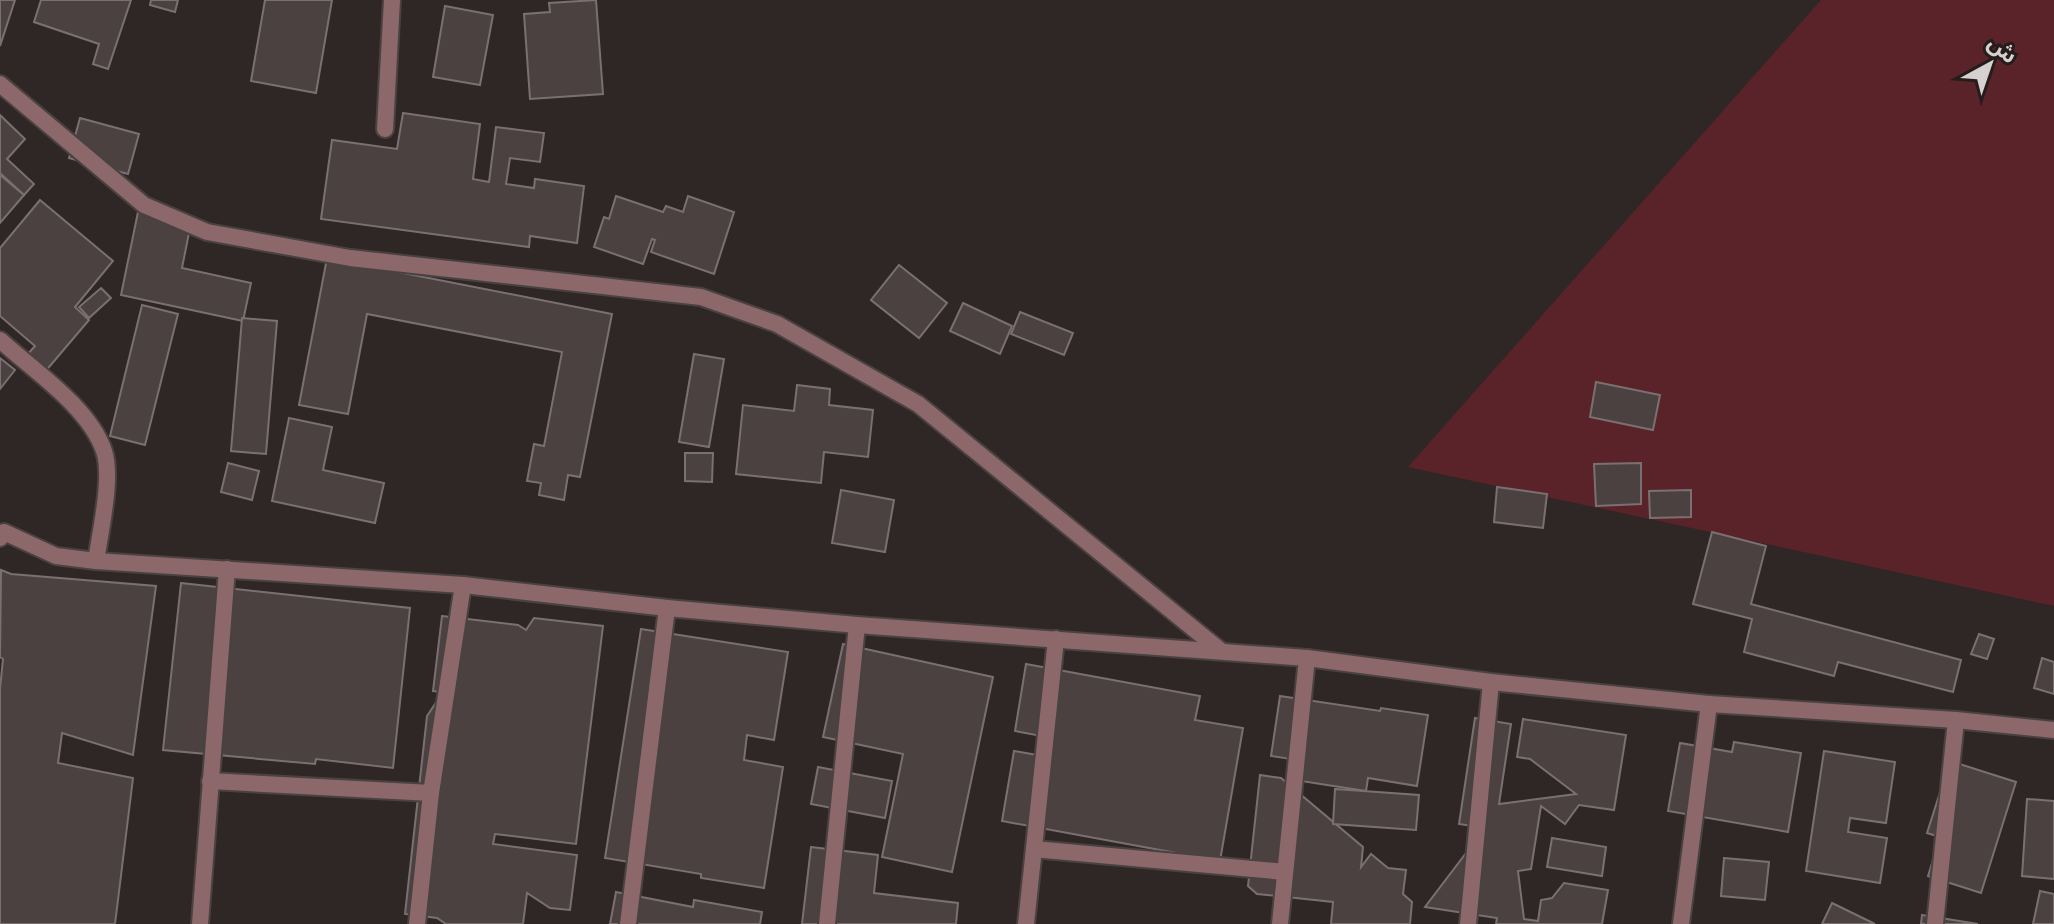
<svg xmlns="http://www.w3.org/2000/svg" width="2054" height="924" font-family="Lato,'Noto Sans Arabic',sans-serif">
	<rect width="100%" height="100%" fill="#2f2626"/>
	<path fill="#5a2329" d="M1821,0H2054V606L1408,467Z"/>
	<g fill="#4b4141" stroke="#7b7071" stroke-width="2">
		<path d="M0,0H15L0,46Z"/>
		<path d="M41,0H131L108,69L93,64L99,44L34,22Z"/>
		<path d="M151,0H178L175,12L150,5Z"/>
		<path d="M265,0H332L316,93L251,81Z"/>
		<path d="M596,0L603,94L530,99L524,14L550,12L549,3Z"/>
		<path d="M445,6L493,15L480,85L433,77Z"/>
		<path d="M403,113L480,124L473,179L489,182L496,127L544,133L540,162L510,158L506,184L534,188L535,179L584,186L577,243L530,236L529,247L321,219L332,140L397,149Z"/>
		<path d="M0,115L25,139L7,159L34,184L24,195L0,173Z"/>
		<path d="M80,118L139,134L128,174L69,158Z"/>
		<path d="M0,175L24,195L0,223Z"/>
		<path d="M616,196L663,212L666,206L683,212L688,196L734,212L714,274L651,252L655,240L652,239L643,264L594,247L604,217L609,219Z"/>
		<path d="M40,200L113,261L75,307L89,320L38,380L19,364L35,346L0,316V248Z"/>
		<path d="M138,212L191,223L182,268L251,283L243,321L121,295Z"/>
		<path d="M327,258L612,314L580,477L568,475L564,500L539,495L541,483L527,481L534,444L544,446L562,352L367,314L348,414L299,405Z"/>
		<path d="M899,265L947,303L919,338L871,300Z"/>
		<path d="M101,288L111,298L89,318L79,307Z"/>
		<path d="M963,303L1012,326L1000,354L950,331Z"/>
		<path d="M142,305L178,314L145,445L110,436Z"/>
		<path d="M1020,312L1073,333L1064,355L1011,334Z"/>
		<path d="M242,318L277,321L266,454L231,451Z"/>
		<path d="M694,354L724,359L709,447L679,442Z"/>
		<path d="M0,358L15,370L0,389Z"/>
		<path d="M1596,382L1660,395L1653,430L1590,417Z"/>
		<path d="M797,385L830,389L829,405L873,410L868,457L824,452L821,483L736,474L743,405L794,411Z"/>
		<path d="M289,418L332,427L323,470L384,483L375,523L272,501Z"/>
		<path d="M685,453H713L712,482L685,481Z"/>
		<path d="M228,463L259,471L252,500L221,492Z"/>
		<path d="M1641,463V504L1596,506L1594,464Z"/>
		<path d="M1497,487L1547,494L1543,528L1494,522Z"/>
		<path d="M841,490L894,500L885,552L832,543Z"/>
		<path d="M1691,490V517L1650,518L1649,491Z"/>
		<path d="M1712,532L1766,546L1751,604L1961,660L1953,692L1838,662L1834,676L1744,652L1752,619L1693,604Z"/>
		<path d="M1,570L11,574L156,586L133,755L62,733L58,763L133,778L115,924H0V689L3,659L0,657Z"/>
		<path d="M181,583L410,608L393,768L316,759L315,764L163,750Z"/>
		<path d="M442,616L518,625L526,630L534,618L603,626L576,844L495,834L493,844L577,855L570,910L550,908L527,893L523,924H446L437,918L405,914L427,716L443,692L433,691Z"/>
		<path d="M641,629L788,652L774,740L747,735L744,760L783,767L764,888L701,878V874L605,858Z"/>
		<path d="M1979,634L1994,639L1987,659L1971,654Z"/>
		<path d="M843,644L993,677L952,872L882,857L903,754L823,737Z"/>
		<path d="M2042,658L2054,662V694L2034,688Z"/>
		<path d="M1026,664L1200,696L1195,720L1243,728L1220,861L1002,821L1014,751L1043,756L1047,737L1015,731Z"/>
		<path d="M1280,696L1380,711L1381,708L1428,715L1417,786L1368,778L1366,791L1301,781L1304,761L1271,756Z"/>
		<path d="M1475,718L1511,724L1499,804L1576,794L1530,759L1517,757L1523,719L1626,735L1614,810L1579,805L1565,824L1541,806L1531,869L1518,871L1524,919L1538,921L1541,900L1552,898L1564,883L1608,890L1602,924H1496L1497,918L1425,907L1485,828L1459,824Z"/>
		<path d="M1734,742L1801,753L1788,832L1668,811L1680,743L1732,752Z"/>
		<path d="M1824,751L1895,762L1886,823L1850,818L1848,832L1887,838L1880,883L1806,871Z"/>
		<path d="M1950,761L2016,782L1981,893L1928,876L1940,837L1927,833Z"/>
		<path d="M818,767L892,781L885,818L811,804Z"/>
		<path d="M1260,775L1281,778L1363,847L1361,867L1371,854L1388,868L1406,870L1403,894L1412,902L1410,924H1331L1333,902L1257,894L1248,886Z"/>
		<path d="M1335,789L1419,795L1416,830L1333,824Z"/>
		<path d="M2027,799L2054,801V879L2022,876Z"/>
		<path d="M1552,838L1606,847L1602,876L1547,867Z"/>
		<path d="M811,847L878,855L874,893L958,903L956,924H802Z"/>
		<path d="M1724,858L1769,862L1765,900L1721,896Z"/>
		<path d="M2040,891L2054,894V924H2033Z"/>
		<path d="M616,892L693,907L694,900L762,912L760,924H610Z"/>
		<path d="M1832,903L1875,924H1822Z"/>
		<path d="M1922,915L1978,924H1921Z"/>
	</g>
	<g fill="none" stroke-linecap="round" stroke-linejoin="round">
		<defs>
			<g id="street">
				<path d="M0,84L144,205L207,232L350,258L701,297L777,324L918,404L1221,651"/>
				<path d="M385,129L392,0"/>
				<path d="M0,340C34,371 89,407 104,451C113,477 100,533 96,561"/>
				<path d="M0,538L4,532L56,556L96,561L463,585L667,608L857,625L1307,658L1491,682L1709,704L1956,720L2054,730"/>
				<path d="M210,781L431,793"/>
				<path d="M1034,849L1285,872"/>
				<path d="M200,924L227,569"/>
				<path d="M417,924L431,793L463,585"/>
				<path d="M628,924L667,608"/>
				<path d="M827,924L857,625"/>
				<path d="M1026,924L1056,639"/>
				<path d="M1280,924L1307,658"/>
				<path d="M1468,924L1491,682"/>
				<path d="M1681,924L1709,704"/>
				<path d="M1935,924L1956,720"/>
			</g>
		</defs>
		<use href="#street" stroke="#4a4141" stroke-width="20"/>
		<use href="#street" stroke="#8c686a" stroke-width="16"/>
	</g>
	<g transform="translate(1990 64) rotate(40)" stroke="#251c1c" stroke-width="6" paint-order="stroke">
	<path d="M0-6L14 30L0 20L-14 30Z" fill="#d6d0d0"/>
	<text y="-12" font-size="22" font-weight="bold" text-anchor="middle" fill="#d6d0d0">ش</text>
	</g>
</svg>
